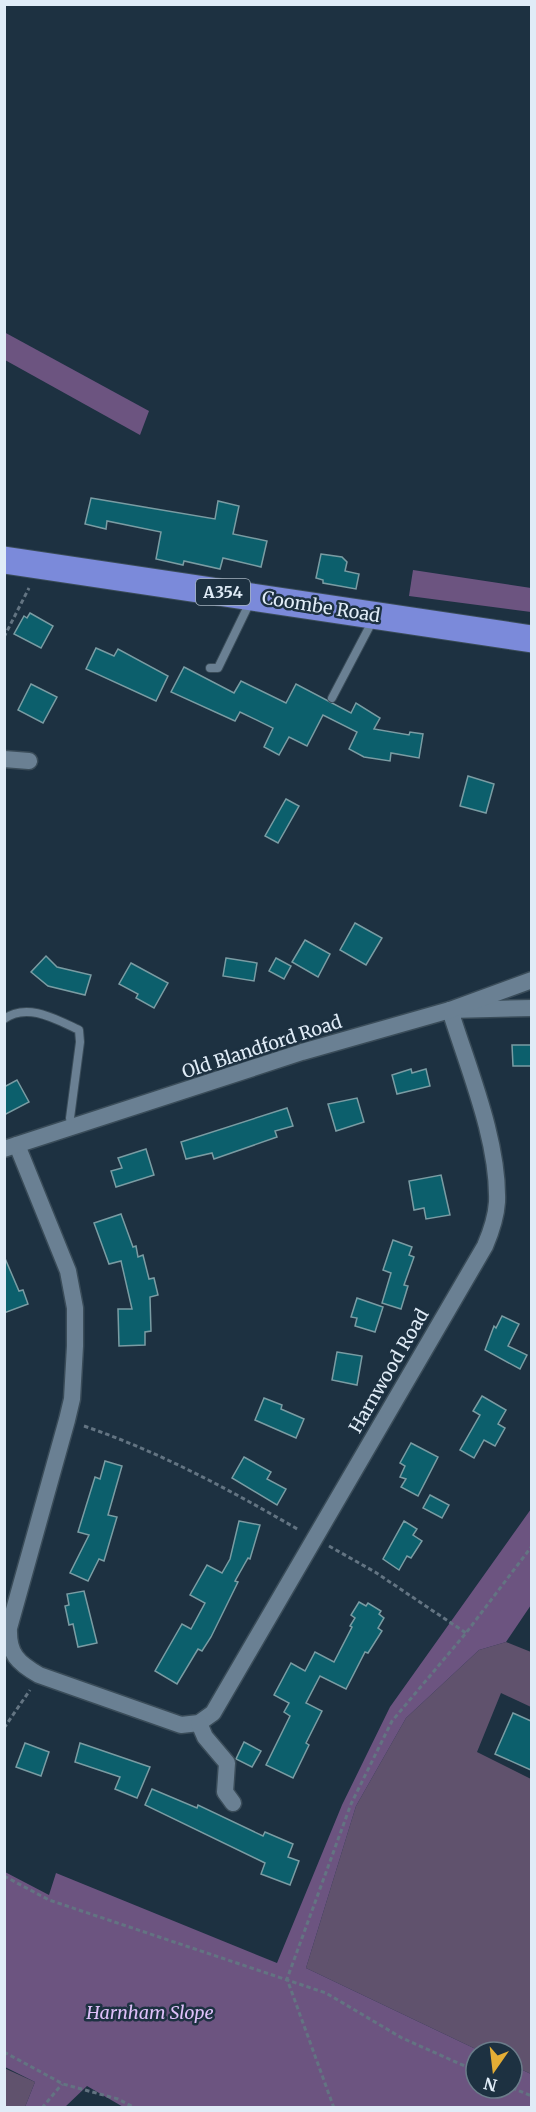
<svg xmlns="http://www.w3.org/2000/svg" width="536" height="2112" font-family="Merriweather,serif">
	<rect width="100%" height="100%" fill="#1d3141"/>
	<g fill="#60526d">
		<path d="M506,1642L531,1652V1707L501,1693L477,1752L531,1779V2074L512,2065V2052H482L306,1968L356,1806L406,1718L479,1650Z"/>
		<path d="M4,2068L35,2082L25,2107H5Z"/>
	</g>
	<g fill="#6c5480">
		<path d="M4,332L149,411L140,435L5,360Z"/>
		<path d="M413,570L531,588V612L409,596Z"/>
		<path d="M531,1509V1605L506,1642L479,1650L406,1718L356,1806L306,1968L482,2052H476V2088H512V2065L531,2074V2107L125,2108L87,2086L65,2107H25L35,2082L5,2067V1872L49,1895L56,1873L277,1963L342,1805L390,1707Z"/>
	</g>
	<g fill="#0c5f6c" stroke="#7a9ca3" stroke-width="1.5">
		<path d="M91,498L215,519L218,501L239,506L233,534L267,541L261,567L223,558L220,569L184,561L183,565L156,559L161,532L107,521L106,529L85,524Z"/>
		<path d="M321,554L342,557L347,562L345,571L359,574L356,589L323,583V580L316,578Z"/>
		<path d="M30,613L53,626L41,648L14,634L24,616L27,618Z"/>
		<path d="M96,648L114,656L118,649L168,676L156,701L86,669Z"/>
		<path d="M184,667L234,693L241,681L286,703L296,684L351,713L356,703L380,718L374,729L409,735L410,732L423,734L419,758L391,753L390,761L364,757L349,749L357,732L323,715L307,746L289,737L279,755L264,747L273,728L240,712L235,721L171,692Z"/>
		<path d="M31,684L57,697L43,723L18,710Z"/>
		<path d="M468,776L494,784L486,813L460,806Z"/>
		<path d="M286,799L299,806L278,843L265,836Z"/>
		<path d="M355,923L382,938L366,965L340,950Z"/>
		<path d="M305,940L330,954L318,977L292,962Z"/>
		<path d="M46,956L57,967L91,975L85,995L48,986L31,972Z"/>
		<path d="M226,958L257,963L254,981L223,976Z"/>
		<path d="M276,958L291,966L284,979L269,971Z"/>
		<path d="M131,963L168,983L154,1008L136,998L138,994L119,984Z"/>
		<path d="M512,1045H531V1066H513Z"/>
		<path d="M411,1069L412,1073L426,1069L430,1086L397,1094L392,1075Z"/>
		<path d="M17,1080L29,1102L4,1115V1087Z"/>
		<path d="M357,1098L364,1122L336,1131L328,1104Z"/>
		<path d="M287,1108L293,1126L275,1131L277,1137L214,1159L212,1153L186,1159L181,1142Z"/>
		<path d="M146,1149L154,1175L116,1187L111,1171L122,1168L118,1158Z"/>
		<path d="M441,1175L450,1215L426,1219L424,1208L414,1210L409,1181Z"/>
		<path d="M121,1214L133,1247L136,1246L138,1257L143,1255L149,1279L154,1278L158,1295L150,1297L151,1331L145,1332V1345L119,1346L118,1309H132L121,1261L109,1264L94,1223Z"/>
		<path d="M393,1240L412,1247L409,1255L414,1257L404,1285L408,1286L401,1309L382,1303L391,1273L383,1270Z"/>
		<path d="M4,1256L19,1291L23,1290L28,1304L4,1313Z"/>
		<path d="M357,1298L383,1307L375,1332L355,1326L357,1318L351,1317Z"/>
		<path d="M502,1316L519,1324L508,1346L527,1355L520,1369L485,1350L494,1326L496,1328Z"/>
		<path d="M337,1352L362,1356L357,1385L332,1380Z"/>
		<path d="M482,1396L506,1410L498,1424L505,1428L495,1446L484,1440L474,1458L460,1450L480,1415L473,1411Z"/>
		<path d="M264,1398L282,1405L281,1409L304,1419L296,1438L255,1420Z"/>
		<path d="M411,1443L438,1457L418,1496L401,1487L406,1479L400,1477L405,1466L400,1463Z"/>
		<path d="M244,1457L271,1472L267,1479L286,1489L277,1505L232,1478Z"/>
		<path d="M105,1461L122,1466L108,1515L117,1517L104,1561L99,1559L88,1581L70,1573L89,1535L78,1532L95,1477L100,1479Z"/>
		<path d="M430,1495L449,1505L442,1518L423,1508Z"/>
		<path d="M239,1521L260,1525L250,1559L248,1558L235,1581L238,1582L211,1637L202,1651L198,1649L177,1684L155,1671L182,1624L191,1629L205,1603L190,1595L207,1565L222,1573L230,1559Z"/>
		<path d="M404,1521L417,1529L413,1535L422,1541L411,1558L407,1556L399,1570L383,1559Z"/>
		<path d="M84,1591L97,1643L78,1647L73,1624L69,1625L65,1606L69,1605L67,1594Z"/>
		<path d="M359,1602L366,1606L368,1603L381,1611L379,1614L384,1618L378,1628L382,1631L368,1653L365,1652L346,1689L320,1676L306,1703L322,1711L306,1743L309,1745L293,1778L266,1765L290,1716L284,1712L289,1703L274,1695L291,1663L305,1671L315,1652L334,1662L352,1627L350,1626L355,1618L351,1615Z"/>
		<path d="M513,1713L531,1721V1770L495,1754Z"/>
		<path d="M244,1742L261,1751L252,1767L236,1759Z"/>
		<path d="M25,1743L49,1752L41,1776L16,1767Z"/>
		<path d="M80,1743L150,1767L137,1798L115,1789L120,1777L75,1762Z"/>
		<path d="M152,1789L197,1808L198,1805L263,1836L265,1832L293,1844L288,1857L299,1861L290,1885L261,1874L265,1863L145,1805Z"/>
	</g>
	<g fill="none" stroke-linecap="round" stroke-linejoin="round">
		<defs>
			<g id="service">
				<path d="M210,668H218L251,600"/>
				<path d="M332,698L374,618"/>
				<path d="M4,1019C28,1002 57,1020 79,1030L80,1042L70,1118L72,1128"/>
			</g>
			<g id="minor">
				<path d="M4,759L29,761"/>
				<path d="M17,1145L68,1271L75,1308V1346L72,1399L67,1420L9,1628C8,1654 18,1663 39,1675L181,1725L199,1723L213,1713L485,1246C491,1232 496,1218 497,1202C499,1141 468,1068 450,1010L532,1008"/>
				<path d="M4,1149L302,1052L450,1010L532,980"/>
				<path d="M199,1723L205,1737L227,1763L225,1792L233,1803"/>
			</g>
			<path id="trunk" d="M4,560L532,639"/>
		</defs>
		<use href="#service" stroke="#3a4c59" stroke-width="10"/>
		<use href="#minor" stroke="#3a4c59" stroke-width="19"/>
		<use href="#trunk" stroke="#3a4c59" stroke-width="29"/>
		<g stroke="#637482" stroke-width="3" stroke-dasharray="4.5 3" stroke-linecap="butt">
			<path d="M4,637L29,588"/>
			<path d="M84,1426C160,1452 230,1490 299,1530"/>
			<path d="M329,1546L375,1572L466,1633"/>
			<path d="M4,1728L30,1690"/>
			<path d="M4,1876L49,1900L326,1993L402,2038L476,2071"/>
			<path d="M4,2052L63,2084L118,2099L135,2108"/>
			<path d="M512,2088L532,2096"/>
			<path d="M42,2108L62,2084"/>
			<path d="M334,2108L287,1979L351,1804L392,1721L466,1633L532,1546"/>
		</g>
		<use href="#service" stroke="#6a8093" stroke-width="8"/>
		<use href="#minor" stroke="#6a8093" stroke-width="16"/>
		<use href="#trunk" stroke="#7b8ada" stroke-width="27"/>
	</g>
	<g text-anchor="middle" stroke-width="5" stroke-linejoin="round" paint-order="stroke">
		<rect fill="#1d3141" stroke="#a6b4c0" stroke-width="1.5" x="196" y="579" width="54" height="26" rx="4.5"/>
		<g font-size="16" font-weight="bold" fill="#e0ecf7">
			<text x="223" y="598">A354</text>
		</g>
		<g font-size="18" fill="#e0ecf7" stroke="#1d3141">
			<text transform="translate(321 607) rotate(9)" y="6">Coombe Road</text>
			<text transform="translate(262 1047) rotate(-18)" y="6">Old Blandford Road</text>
			<text transform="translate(389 1371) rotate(-60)" y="6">Harnwood Road</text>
		</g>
		<g font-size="18" font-style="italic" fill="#dec0f9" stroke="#1d3141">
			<text x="150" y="2019">Harnham Slope</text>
		</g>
	</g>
	<rect width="536" height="2112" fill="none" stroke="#e0ecf7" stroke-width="12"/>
	<g transform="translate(494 2070) rotate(194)"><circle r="28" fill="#1d3141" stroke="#6b7c8a" stroke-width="1.5"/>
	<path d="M0-4.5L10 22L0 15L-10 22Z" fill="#e4ad35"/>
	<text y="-9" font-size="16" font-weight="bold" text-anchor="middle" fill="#e0ecf7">N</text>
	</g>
</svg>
